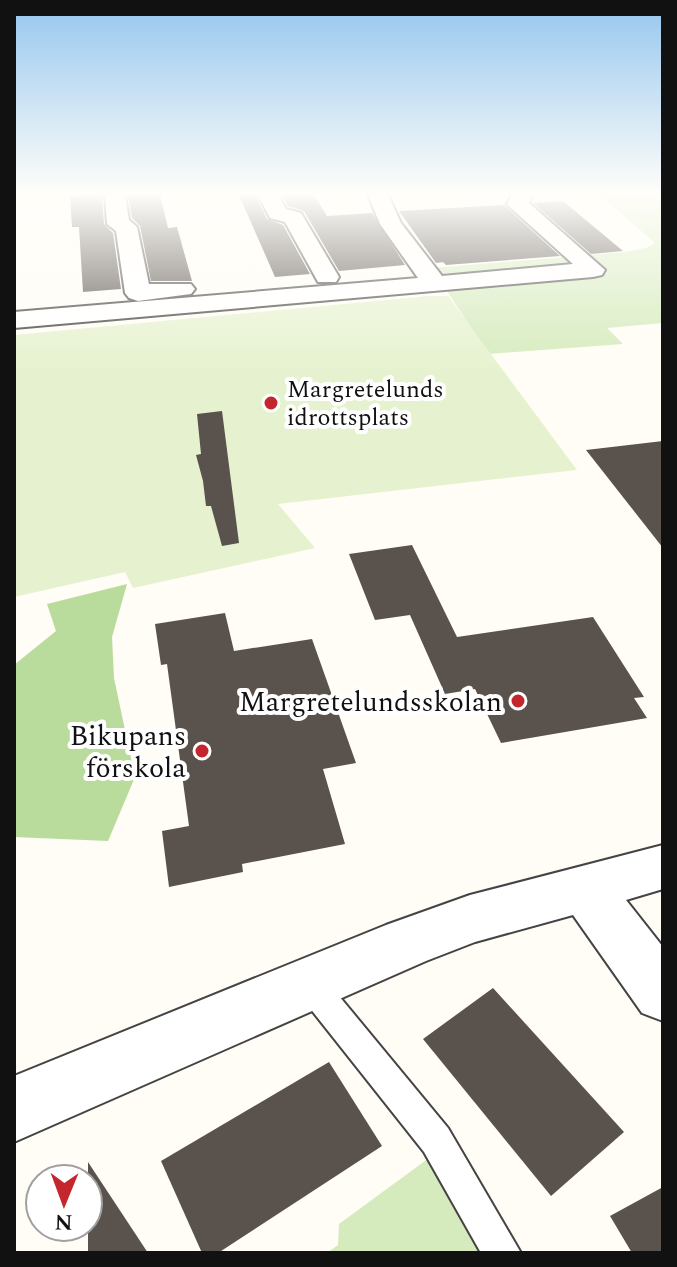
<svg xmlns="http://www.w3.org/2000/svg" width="677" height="1267" font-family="Spectral,serif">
	<rect width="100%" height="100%" fill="#fffdf5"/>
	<g fill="#d5ebbd">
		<path d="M600,195H663V323L607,328L623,344L488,354L432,268L626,252L646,248L655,243Z"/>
		<path d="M429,1158L481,1248L480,1253H327L338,1245L339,1224Z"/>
	</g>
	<path fill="#b9dc9c" d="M127,584L112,637L114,678L135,777L108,841L14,837V665L56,631L47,604Z"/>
	<path fill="#e6f2cf" d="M428,296H448L577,470L278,504L315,548L133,588L125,572L14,597V335Z"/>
	<g fill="#5a524d">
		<path d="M85,195H102L104,224L113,233L121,289L83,292L79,227H72L70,196Z"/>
		<path d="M128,195H160L168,228L177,227L192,281H151L140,226L132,218Z"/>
		<path d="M239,195H255L267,219L283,225L310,274L275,277Z"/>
		<path d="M282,195H314L327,216L372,213L405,265L339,271L304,211L288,206Z"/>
		<path d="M563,201L623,251L591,254L533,203Z"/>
		<path d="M504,205L560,256L446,265L443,262L436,263L399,211Z"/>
		<path d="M222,411L239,543L222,546L211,506H206L203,481L196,455L201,454L197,414Z"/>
		<path d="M663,441V548L586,450Z"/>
		<path d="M412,545L457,637L593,617L644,697L634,698L647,718L501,743L475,689L445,694L410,615L375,620L349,554Z"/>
		<path d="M225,613L234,651L312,639L356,763L323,769L345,844L242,864L243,872L169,887L162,831L189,826L167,664L161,665L155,624Z"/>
		<path d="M493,988L624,1132L551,1196L423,1039Z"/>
		<path d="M329,1062L382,1146L218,1253H202L161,1161Z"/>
		<path d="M88,1162L148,1253H88Z"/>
		<path d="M663,1187V1253H632L610,1216Z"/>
	</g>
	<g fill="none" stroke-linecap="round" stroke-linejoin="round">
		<defs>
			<path id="service" d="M309,969L320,973L448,1128L521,1253H481L424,1152L298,993L294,983L298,973Z"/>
			<g id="minor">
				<path d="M105,195H125L129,220L137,227L149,284H191L195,289L191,294L138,301L129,298L125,293L116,231L107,224Z"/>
				<path d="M258,195H278L286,209L301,213L339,277L336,282H318L285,222L270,218Z"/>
				<path d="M368,195H388L401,223L442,276L573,264L511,208L507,204L512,195H532L529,203L605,270L602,275L593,277L14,328V312L418,278L380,224Z"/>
				<path d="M663,845V889L626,900L663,947V1021L642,1013L573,915L475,942L426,961L14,1142V1076L386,925L470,895Z"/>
			</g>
		</defs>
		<use href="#service" stroke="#444" stroke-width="4"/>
		<use href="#minor" stroke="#444" stroke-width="4"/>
		<use href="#service" fill="#fff" fill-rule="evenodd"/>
		<use href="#minor" fill="#fff" fill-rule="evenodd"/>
	</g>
	<linearGradient id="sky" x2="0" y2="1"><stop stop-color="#95c6ee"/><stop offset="0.52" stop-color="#fffefa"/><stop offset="1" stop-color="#fffefa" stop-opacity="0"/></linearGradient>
	<rect width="677" height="372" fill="url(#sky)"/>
	<g fill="#c4262e" stroke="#fff" stroke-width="3">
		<circle cx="271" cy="403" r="8"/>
		<circle cx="518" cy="701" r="8"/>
		<circle cx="202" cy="751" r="8"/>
	</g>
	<g text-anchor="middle" stroke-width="8" stroke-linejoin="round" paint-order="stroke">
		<g font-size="24" fill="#111" stroke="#fff" text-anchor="start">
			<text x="287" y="397">Margretelunds<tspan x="287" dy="28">idrottsplats</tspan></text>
		</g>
		<g font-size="28" fill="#111" stroke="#fff" text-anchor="end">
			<text x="502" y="711">Margretelundsskolan</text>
			<text x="186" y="745">Bikupans<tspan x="186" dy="32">förskola</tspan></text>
		</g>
	</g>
	<rect width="677" height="1267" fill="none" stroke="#111111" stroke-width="32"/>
	<g transform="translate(64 1203) rotate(181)"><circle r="38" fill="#ffffff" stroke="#a0a0a0" stroke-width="2"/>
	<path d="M0-6L14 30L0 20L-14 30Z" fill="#c4262e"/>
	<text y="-12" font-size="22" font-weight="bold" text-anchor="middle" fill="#111111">N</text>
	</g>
</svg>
